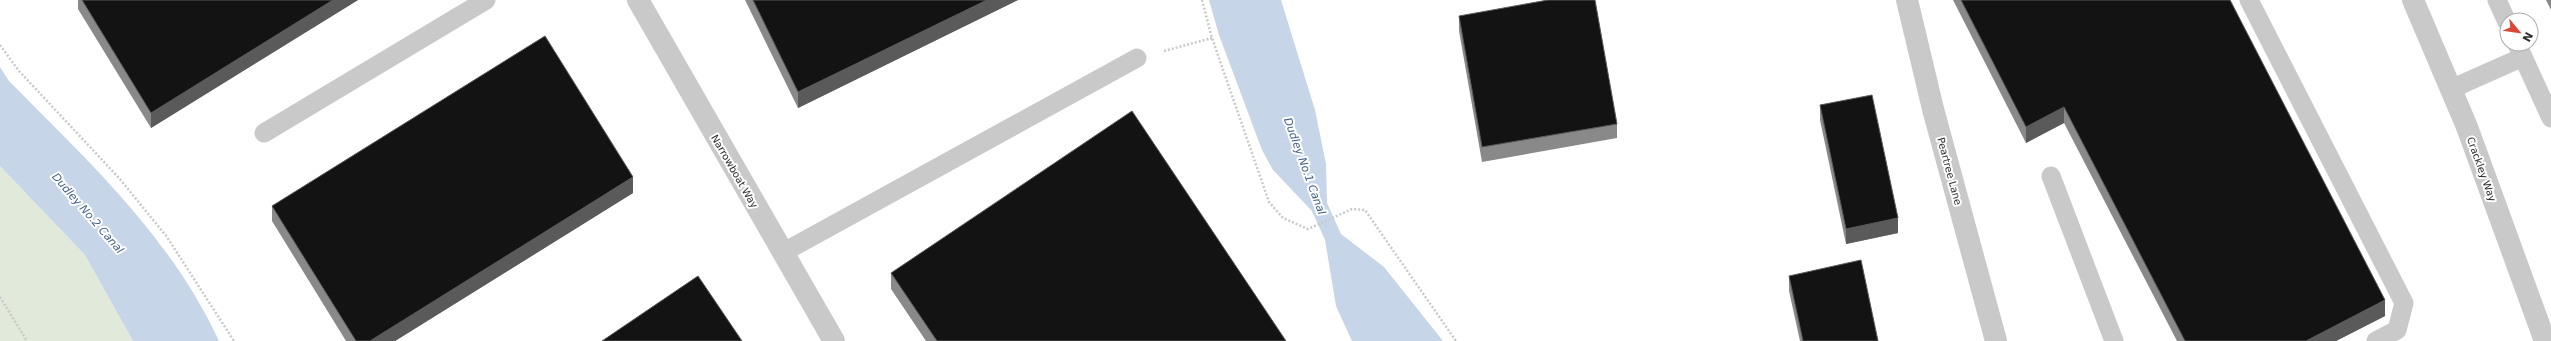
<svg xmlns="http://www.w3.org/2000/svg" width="2551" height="341" font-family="'DejaVu Sans',sans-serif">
	<rect width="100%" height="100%" fill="#fff"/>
	<path fill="#e0e9da" d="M0,166L85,255L133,341H0Z"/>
	<g fill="#c7d5e8">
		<path d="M1209,0H1281L1315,110L1326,164L1327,203L1341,234L1384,267L1443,341H1352L1336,306L1325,240L1312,211L1273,170L1262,150L1219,35Z"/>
		<path d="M0,67L9,81C88,161 171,237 219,341H133L85,255L0,166Z"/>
	</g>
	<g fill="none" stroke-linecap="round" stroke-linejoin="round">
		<g stroke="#c9c9c9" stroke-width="2.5" stroke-dasharray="2 2" stroke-linecap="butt">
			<path d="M1202,0L1212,38L1269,202L1283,218L1308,229L1352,209L1365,210L1456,341"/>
			<path d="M0,45L19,71L119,178L167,237L234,341"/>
			<path d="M1164,51L1212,38"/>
			<path d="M0,297L27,341"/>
		</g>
		<g stroke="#c9c9c9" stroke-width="19">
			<path d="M2249,0L2404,303L2397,330L2376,341"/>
			<path d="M2497,0L2507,22"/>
			<path d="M2523,57L2551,118"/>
			<path d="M2451,89L2523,57L2517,44"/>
			<path d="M264,133L486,0"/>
			<path d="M2051,176L2114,341"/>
			<path d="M782,253L1137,58"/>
		</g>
		<path stroke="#c9c9c9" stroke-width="22" d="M2413,0L2467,127L2545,341"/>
		<g stroke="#c9c9c9" stroke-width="22">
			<path d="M638,0L834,341"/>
			<path d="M1907,0L1933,109L1996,341"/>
		</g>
	</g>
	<g fill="#898989">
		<path d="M78,0H358L151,128L78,9Z"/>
		<path d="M745,0H1018L798,108Z"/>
		<path d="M1953,0H2230L2385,316L2336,341H2177L2064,123L2026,143Z"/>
		<path d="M2546,0H2551V10Z"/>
		<path d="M1459,16L1617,124V138L1482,162L1459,31Z"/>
		<path d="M1820,105L1898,233L1846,244L1820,120Z"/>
		<path d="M633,193L395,341H346L272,221V206Z"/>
		<path d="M891,273L1286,341H926L891,289Z"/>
		<path d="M1789,276L1878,341H1800L1789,291Z"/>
	</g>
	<g fill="#5a5a5a">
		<path d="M333,0H358L151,128V113Z"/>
		<path d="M987,0H1018L798,108V92Z"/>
		<path d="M2064,107V123L2026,143V127Z"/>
		<path d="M633,177V193L395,341H370Z"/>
		<path d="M1898,218V233L1846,244V229Z"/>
		<path d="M2385,300V316L2336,341H2306Z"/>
	</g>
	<g fill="#131313" stroke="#5a5a5a">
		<path d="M82,0H333L151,113Z"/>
		<path d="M753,0H987L798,92Z"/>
		<path d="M1548,0H1595L1617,124L1482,147L1459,16Z"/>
		<path d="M1961,0H2230L2385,300L2306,341H2185L2064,107L2026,127Z"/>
		<path d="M545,36L633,177L370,341H356L272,206Z"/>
		<path d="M1872,95L1898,218L1846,229L1820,105Z"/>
		<path d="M1132,111L1286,341H937L891,273Z"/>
		<path d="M1861,260L1878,341H1803L1789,276Z"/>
		<path d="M698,276L742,341H602Z"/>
	</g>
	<g text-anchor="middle" stroke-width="4" stroke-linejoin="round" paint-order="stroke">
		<g font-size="10" fill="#2c2c2c" stroke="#fff">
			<text transform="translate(2482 169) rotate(70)" y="4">Crackley Way</text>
			<text transform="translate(735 171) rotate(60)" y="4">Narrowboat Way</text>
			<text transform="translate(1950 171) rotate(75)" y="4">Peartree Lane</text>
		</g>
		<g font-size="11" font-style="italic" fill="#405f89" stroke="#fff">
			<text transform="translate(1305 166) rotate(70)" y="4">Dudley No.1 Canal</text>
			<text transform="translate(88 213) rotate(49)" y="4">Dudley No.2 Canal</text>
		</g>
	</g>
	<g transform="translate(2519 32) rotate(119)"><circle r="19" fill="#ffffff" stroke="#ababab"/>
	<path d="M0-3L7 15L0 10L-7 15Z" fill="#da4938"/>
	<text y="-6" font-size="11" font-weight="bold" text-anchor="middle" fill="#2c2c2c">N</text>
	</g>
</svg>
